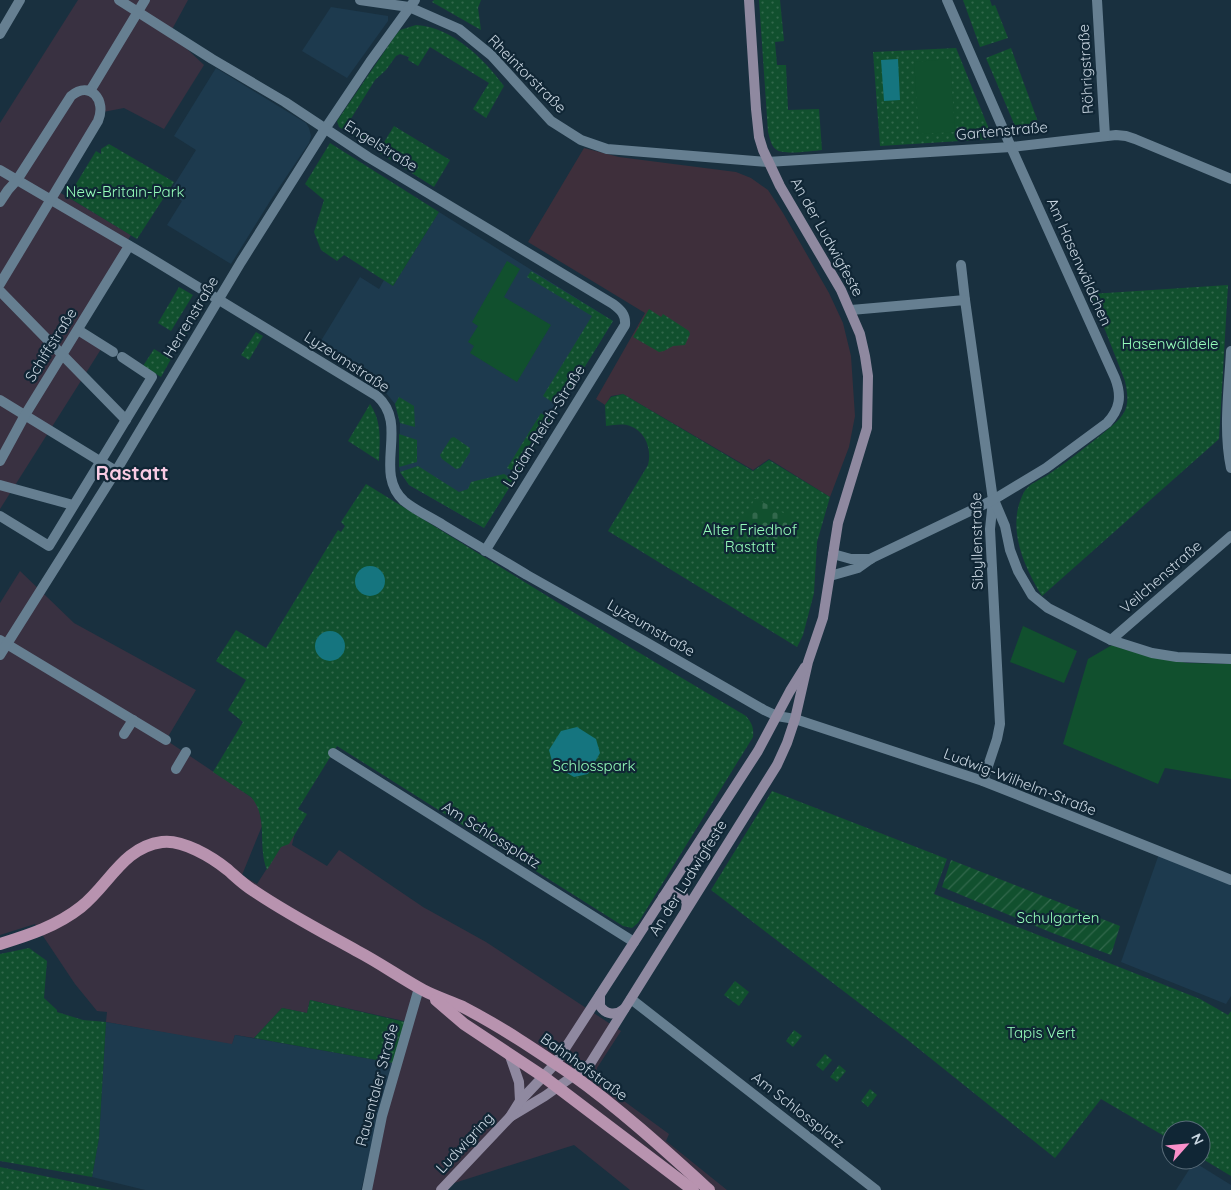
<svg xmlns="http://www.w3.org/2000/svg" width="1231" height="1190" font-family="Quicksand,sans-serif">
	<defs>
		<pattern id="grass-dots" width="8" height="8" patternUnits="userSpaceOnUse" patternTransform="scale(1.25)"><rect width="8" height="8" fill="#11502e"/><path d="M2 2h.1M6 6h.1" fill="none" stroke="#32684c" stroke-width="1.8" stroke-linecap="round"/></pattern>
		<pattern id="cemetery-stones" width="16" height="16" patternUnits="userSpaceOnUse" patternTransform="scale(1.25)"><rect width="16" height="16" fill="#11502e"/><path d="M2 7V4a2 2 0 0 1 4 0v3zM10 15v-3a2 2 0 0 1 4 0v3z" fill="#32684c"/></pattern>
		<pattern id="garden-furrows" width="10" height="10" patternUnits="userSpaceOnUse" patternTransform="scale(1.25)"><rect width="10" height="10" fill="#11502e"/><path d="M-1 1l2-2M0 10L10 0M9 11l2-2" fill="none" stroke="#32684c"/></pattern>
	</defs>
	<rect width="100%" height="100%" fill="#19303f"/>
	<g fill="#393141">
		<path d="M78,0H188L170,33L204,65L164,129L124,108L98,113L54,189L131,235L74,328L103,346L0,509V123Z"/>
		<path d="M20,571L74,623L196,690L166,740L251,797L256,802L259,809L262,826L242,875L257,884L298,820L292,845L327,866L339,850L423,907L486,942L621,1031L597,1068L598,1082L669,1134L666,1141L727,1190H630L574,1145L445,1186L441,1190H371L404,1021L310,1000L307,1013L282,1008L254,1038L235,1035L232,1045L106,1022L107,1012L97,1011L75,984L35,924L0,935V603Z"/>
	</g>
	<g fill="#1d3a4e">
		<path d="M331,7L388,16V21L347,78L302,51Z"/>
		<path d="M216,68L306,123L309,128L311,136L309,143L272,198L231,264L167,225L182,201L169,193L196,150L174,136Z"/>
		<path d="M439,212L613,321L484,528L409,485L400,472L399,467L400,423L395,404L382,388L316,349L360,277L379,289L384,280L393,286Z"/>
		<path d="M1159,854L1231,883V996L1226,1004L1121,962Z"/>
		<path d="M106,1022L232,1044L235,1035L393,1063L361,1190H145L92,1177L99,1138Z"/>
		<path d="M1194,1162L1231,1185V1190H1176Z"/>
	</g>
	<path fill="#3e2f3b" d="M584,148L619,157L736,172L751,178L768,190L783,213L829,293L843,323L851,356L855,416L849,447L830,497L769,459L753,470L623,394L611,396L605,405L596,399L645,313L528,242Z"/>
	<g fill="url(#grass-dots)">
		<path d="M434,0H481L478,8L481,30L432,2Z"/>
		<path d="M759,0H780L784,41L775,42L777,65H786L788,110L819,109L822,150C812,151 784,155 777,150C771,147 770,138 768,132Z"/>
		<path d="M963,0H990L992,6L995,5L1008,38L980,47Z"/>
		<path d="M416,25C452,27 484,59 504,86L486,118L473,109L489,83L430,47L418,66L408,60L409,57L400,54L396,56L386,70L375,80L347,125L372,141L369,146L339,127L337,121L395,36L400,30Z"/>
		<path d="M956,48L993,139L880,146L873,52Z"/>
		<path d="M1011,48L1041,130L1020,131L1015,126L986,58Z"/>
		<path d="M394,126L450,160L434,187L378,152Z"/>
		<path d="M330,143L439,212L393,286L344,255L337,261L321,250L314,232L324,200L305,184Z"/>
		<path d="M109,144L174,182L137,239L68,197L96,151L101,154V149Z"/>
		<path d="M531,271L613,321L560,407L543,396L592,316L527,277Z"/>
		<path d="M1228,285L1219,439L1042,596C1023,565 1006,526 1024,492C1028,484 1042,479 1049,474C1067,462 1084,448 1101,435C1108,429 1118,422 1123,414C1130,404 1127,391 1125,381L1091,294Z"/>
		<path d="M179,287L193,295L171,331L158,323Z"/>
		<path d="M198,300L204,304L184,338L177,334Z"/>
		<path d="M649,309L661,317L663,314L689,331L690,334L685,345L673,346L664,351L659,352L633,337Z"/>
		<path d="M256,332L263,336L249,360L241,355Z"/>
		<path d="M154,349L171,359L161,377L143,366Z"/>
		<path d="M623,394L753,471L769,460L830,497L817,542L814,593L803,635L797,647L608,531L648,465C652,451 646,431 630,426C623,423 614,425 606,426L605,405L611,397Z"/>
		<path d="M399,397L414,406L415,427L400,423L395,404Z"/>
		<path d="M370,404C382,422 380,440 379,461L348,441Z"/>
		<path d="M541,413L551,420L518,474L507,468Z"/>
		<path d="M399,434L417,440V462L399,467Z"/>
		<path d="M454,437L470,448V452L460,468L456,469L442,459L440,455L451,438Z"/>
		<path d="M418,466L459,492L468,489L471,482L504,474L514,480L484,528L409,485L400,472Z"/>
		<path d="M366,484L633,649L746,716C752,723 754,728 753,737L638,923L632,928L623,926L337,746L298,809L307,814L289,844L281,847L267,870C257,844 269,818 251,797L213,772L243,722L228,710L246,680L216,661L236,630L266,648L338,530L341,532L345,526L341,522Z"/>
		<path d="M772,791L947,859L934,894L1200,999L1228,1015L1231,1011V1176L1201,1158V1130H1171V1140L1101,1099L1055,1158L909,1041L711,890Z"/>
		<path d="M29,948L47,961L44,998L57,1010V1012L83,1020L106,1022L99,1138L92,1177L0,1161V954Z"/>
		<path d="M735,981L749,992L739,1006L724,995Z"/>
		<path d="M310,1000L405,1022L393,1063L254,1038L282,1008L307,1013Z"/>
		<path d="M794,1030L802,1036L793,1047L786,1041Z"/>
		<path d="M825,1054L832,1060L823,1071L816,1065Z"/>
		<path d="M839,1065L846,1071L837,1082L830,1077Z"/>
		<path d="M870,1089L877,1095L868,1107L861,1101Z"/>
		<path d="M0,1167L112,1190H0Z"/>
	</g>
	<path fill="url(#cemetery-stones)" d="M755,498L791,517L779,541L743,522Z"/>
	<path fill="url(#garden-furrows)" d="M951,860L1120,926L1111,955L1050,932L942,887Z"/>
	<g fill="#11502e">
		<path d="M950,59L955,132L919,134L914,62Z"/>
		<path d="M507,261L520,269L504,297L551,325L517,382L470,353L474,346L468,342L478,326L472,322Z"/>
		<path d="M1023,626L1077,651L1064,683L1010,662Z"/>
		<path d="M1112,645L1130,651L1187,663L1231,664V779L1165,768L1158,784L1063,744L1088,659Z"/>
	</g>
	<g fill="#15757f">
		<path d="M898,59L900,100L884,101L881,60Z"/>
		<circle cx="370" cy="581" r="15"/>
		<circle cx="330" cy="646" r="15"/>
		<path d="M577,727L596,739L600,753L588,774L574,777L553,765L549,750L561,731Z"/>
	</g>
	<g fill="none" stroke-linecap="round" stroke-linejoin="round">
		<g stroke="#667f91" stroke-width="10">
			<path d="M119,0L212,59L285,102L368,157L613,304C621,310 626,315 625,325L485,551"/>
			<path d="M360,0L409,7L459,29L491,55L551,121L581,140L607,149L767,162L1011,147L1116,135L1126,136L1135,139L1231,179"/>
			<path d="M1097,0L1105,136"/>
			<path d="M0,34L20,0"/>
			<path d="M90,91L145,0"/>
			<path d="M0,170L142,253L377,396C410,425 372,472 404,501C415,510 430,517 443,525C471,542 499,558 527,575C606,619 685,664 764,710L777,716L795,719L983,781L1231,880"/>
			<path d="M0,202L8,190L17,180L71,96C90,80 107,100 98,121L0,284"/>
			<path d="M961,265L965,300"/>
			<path d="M0,291L126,420"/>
			<path d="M851,310L965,300L993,500L990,529L1000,724L997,739L983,781"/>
			<path d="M78,330L113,352"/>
			<path d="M1231,351C1229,389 1223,430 1231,468"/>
			<path d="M0,400L116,471"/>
			<path d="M0,461L25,415L129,246"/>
			<path d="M0,485L73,505"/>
			<path d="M994,500L1005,526L1010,550L1018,571L1032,595L1048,608L1111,640L1152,653L1177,657L1231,659"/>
			<path d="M0,516L49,546L152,377L122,357"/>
			<path d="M833,554L851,559H871"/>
			<path d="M830,576L858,568L872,558L993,500L1046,468L1107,423C1120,409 1122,396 1115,378L1011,147L947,0"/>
			<path d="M0,640L166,740"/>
			<path d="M1111,640L1231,536"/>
			<path d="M0,655L116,471L241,262L325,129L370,62L415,0"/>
			<path d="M124,734L133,720"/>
			<path d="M333,753L634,942"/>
			<path d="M176,769L186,752"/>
			<path d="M631,999L876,1190"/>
			<path d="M367,1190L382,1116L419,988"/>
		</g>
		<g stroke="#8f89a0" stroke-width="10">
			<path d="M663,897L672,892L682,894L687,903L686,909"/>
			<path d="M600,995V1006C606,1015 616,1016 624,1009"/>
			<path d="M510,1056L519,1082L520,1101"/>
			<path d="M510,1117L545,1096L590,1064L777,765L787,743L795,719L808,662L823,618L838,523L867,428L868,376L865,356L860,334L841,290L780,186L763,150L759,137L756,109L749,0"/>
			<path d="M441,1190L510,1117L520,1101L555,1064L758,751L790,691L805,667"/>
		</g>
		<g stroke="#b893af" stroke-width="12">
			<path d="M0,944C29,935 57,926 81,907C109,885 123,847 162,842C182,839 212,857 228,870C236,877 244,885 254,891C288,914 321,931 357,951C380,963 401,978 423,990C436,997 450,1001 463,1007C500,1026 537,1051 571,1074C619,1108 665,1150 709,1190"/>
			<path d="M436,1000L464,1024L544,1077L693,1190"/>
		</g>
	</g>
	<g text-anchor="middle" stroke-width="4.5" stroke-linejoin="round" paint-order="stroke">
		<g font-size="15" fill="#c7d4df" stroke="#102635">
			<text transform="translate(1086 69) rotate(-93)" y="5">Röhrigstraße</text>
			<text transform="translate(527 74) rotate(45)" y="5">Rheintorstraße</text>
			<text transform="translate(1002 131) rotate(-5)" y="5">Gartenstraße</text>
			<text transform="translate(381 146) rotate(32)" y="5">Engelstraße</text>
			<text transform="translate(827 237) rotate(61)" y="5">An der Ludwigfeste</text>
			<text transform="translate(1079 262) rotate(66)" y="5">Am Hasenwäldchen</text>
			<text transform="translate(191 317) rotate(-59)" y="5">Herrenstraße</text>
			<text transform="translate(51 345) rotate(-58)" y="5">Schiffstraße</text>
			<text transform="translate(347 362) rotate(33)" y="5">Lyzeumstraße</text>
			<text transform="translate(544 426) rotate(-58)" y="5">Lucian-Reich-Straße</text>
			<text transform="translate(977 541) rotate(-91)" y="5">Sibyllenstraße</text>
			<text transform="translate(1161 577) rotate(-41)" y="5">Veilchenstraße</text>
			<text transform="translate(651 628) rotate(30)" y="5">Lyzeumstraße</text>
			<text transform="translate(1020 782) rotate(21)" y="5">Ludwig-Wilhelm-Straße</text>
			<text transform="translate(491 835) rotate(32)" y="5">Am Schlossplatz</text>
			<text transform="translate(688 878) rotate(-58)" y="5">An der Ludwigfeste</text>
			<text transform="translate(584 1067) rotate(36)" y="5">Bahnhofstraße</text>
			<text transform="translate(377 1085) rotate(-75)" y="5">Rauentaler Straße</text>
			<text transform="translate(798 1110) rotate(38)" y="5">Am Schlossplatz</text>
			<text transform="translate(465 1143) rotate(-47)" y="5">Ludwigring</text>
		</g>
		<g font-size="15" fill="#95fcba" stroke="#102635">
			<text x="125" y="197">New-Britain-Park</text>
			<text x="1170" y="349">Hasenwäldele</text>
			<text x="750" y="535">Alter Friedhof<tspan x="750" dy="17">Rastatt</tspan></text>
			<text x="594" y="771">Schlosspark</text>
			<text x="1058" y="923">Schulgarten</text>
			<text x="1041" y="1038">Tapis Vert</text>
		</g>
		<g font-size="20" font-weight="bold" fill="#f9cbe3" stroke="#102635">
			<text x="132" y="480">Rastatt</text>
		</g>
	</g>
	<g transform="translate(1186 1145) rotate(63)"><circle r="24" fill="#102635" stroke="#596c79"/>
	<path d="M0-4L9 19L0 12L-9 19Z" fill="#f990ca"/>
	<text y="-8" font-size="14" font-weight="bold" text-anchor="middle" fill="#c7d4df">N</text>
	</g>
</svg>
